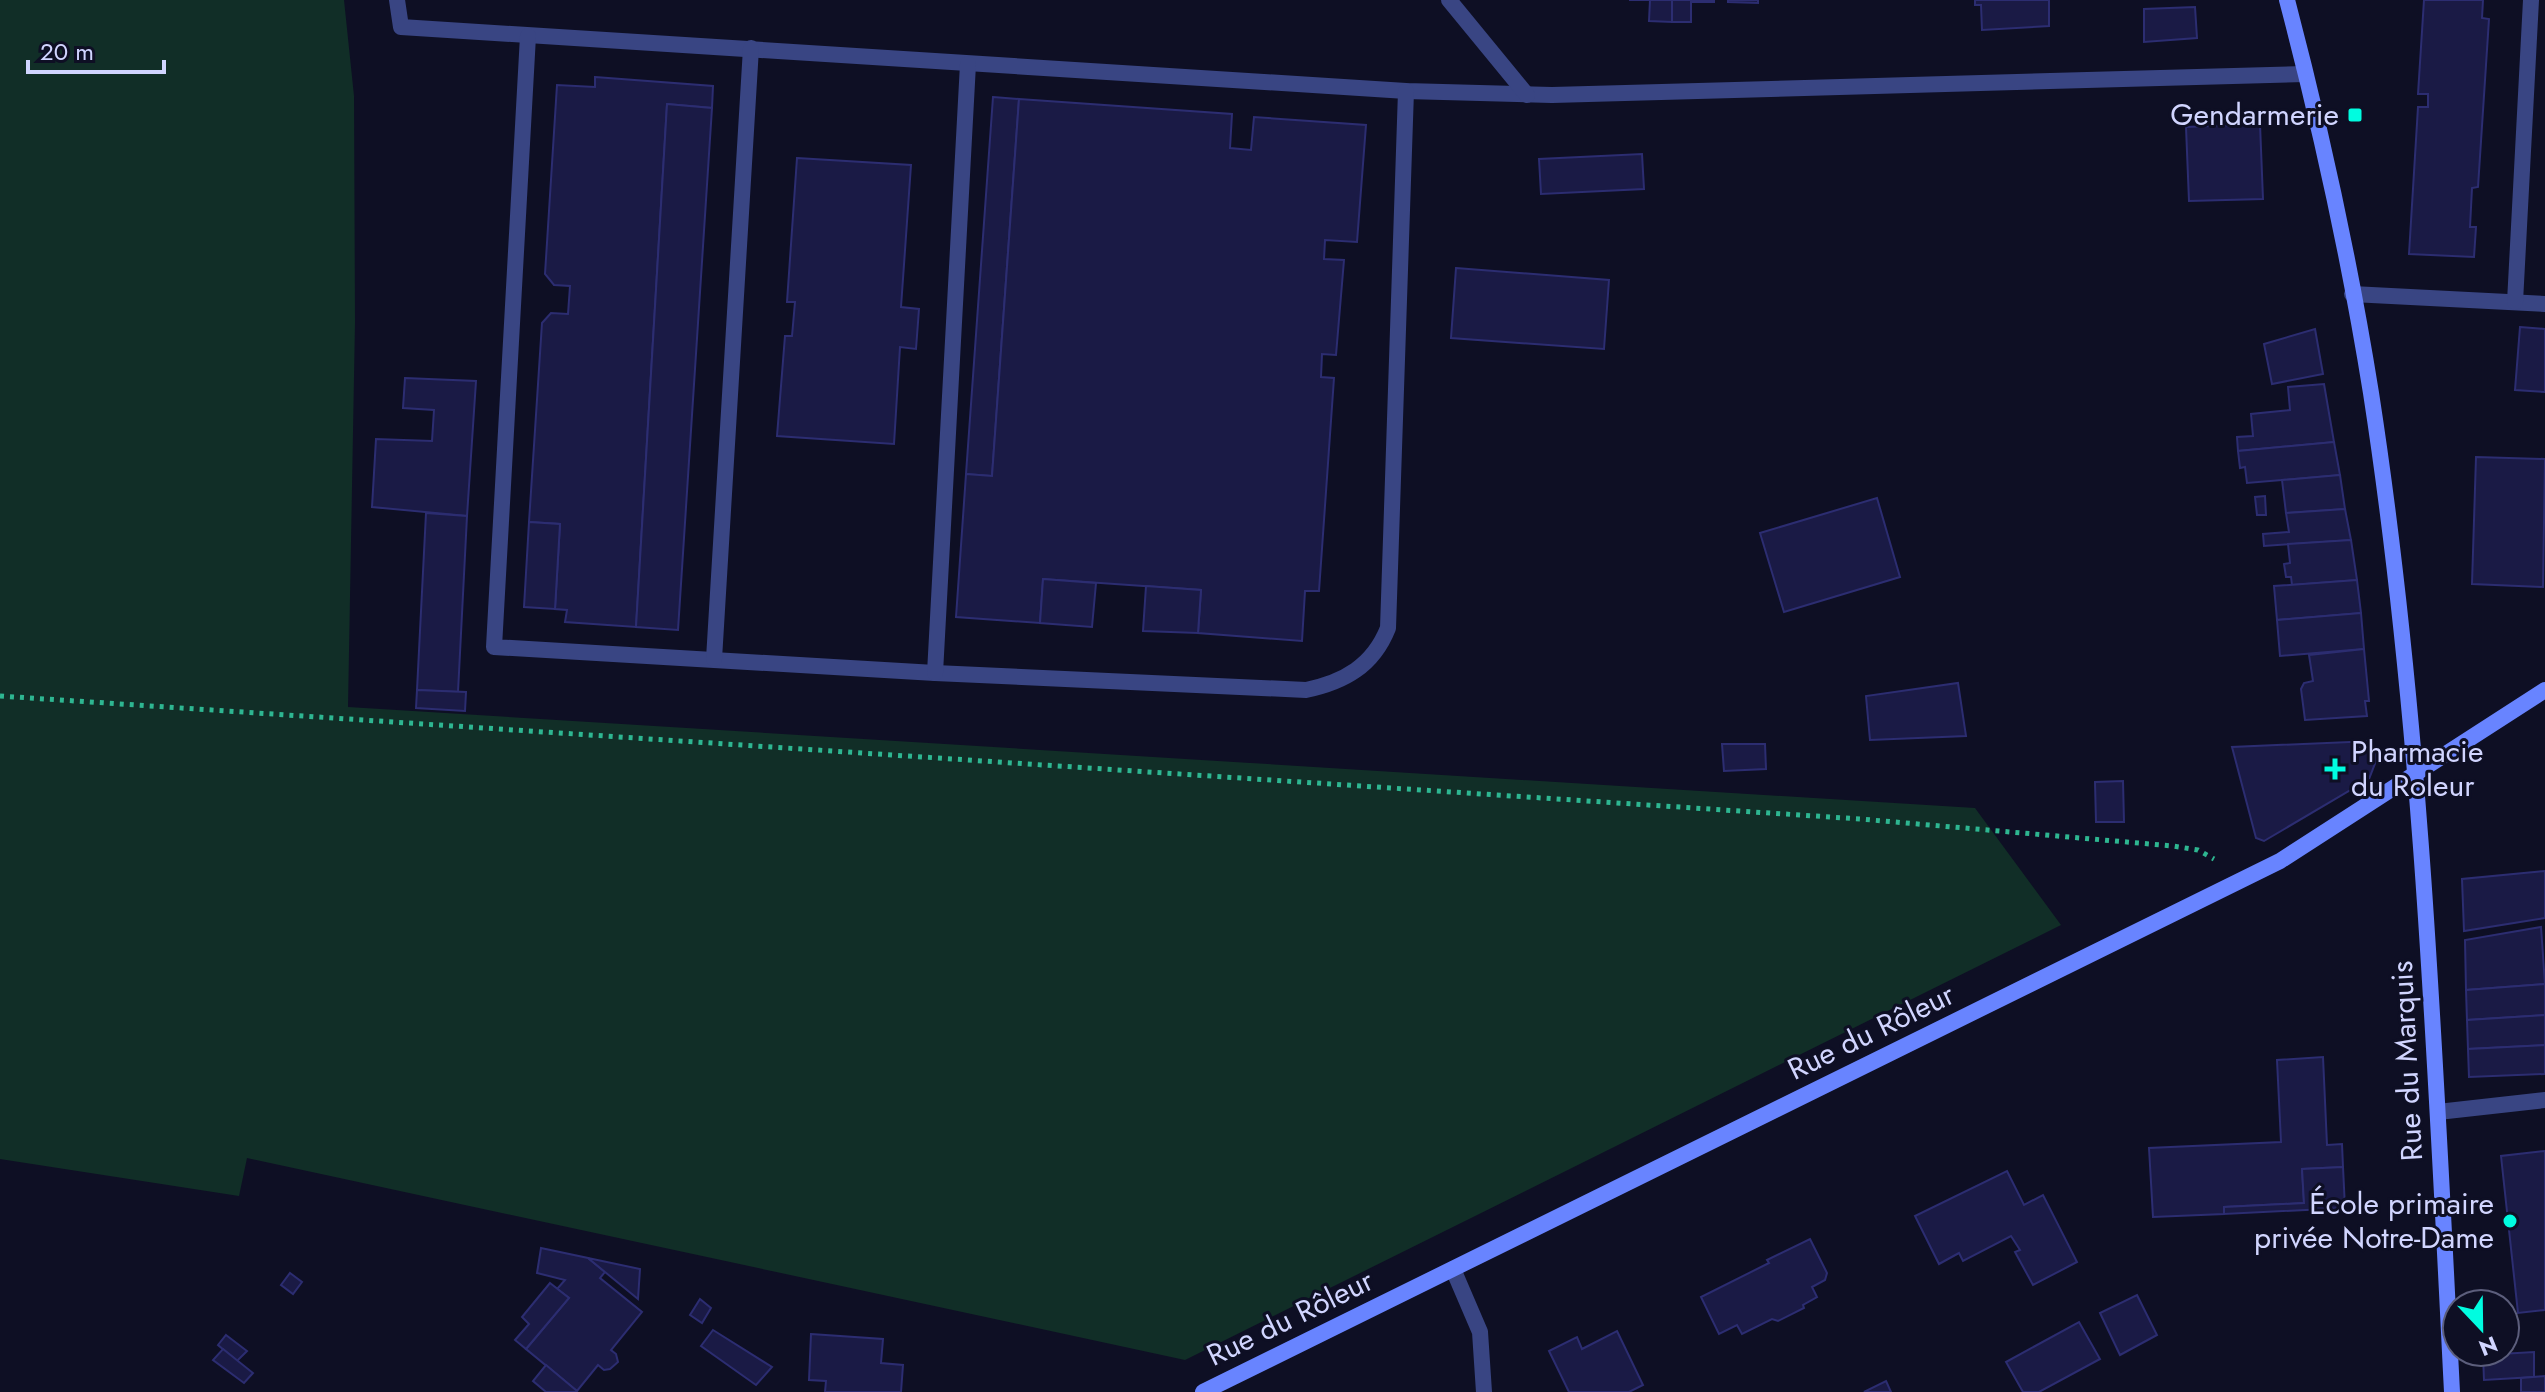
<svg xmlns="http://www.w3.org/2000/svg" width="2545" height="1392" font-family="Jost,sans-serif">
	<rect width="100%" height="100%" fill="#0e0f24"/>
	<path fill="#112e27" d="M0,0H344L354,96L355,322L348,707L1975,808L2061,925L1185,1360L247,1158L239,1196L0,1159Z"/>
	<g fill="#1a1a45" stroke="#2c2d71" stroke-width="2">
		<path d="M1629,0H1672V22L1649,21L1650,0Z"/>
		<path d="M1672,0H1714V2H1691V22H1672Z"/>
		<path d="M1728,0H1758V3L1728,2Z"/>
		<path d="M1975,0H2049V26L1982,30L1981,5H1975Z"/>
		<path d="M2424,0H2483L2482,18L2489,19L2478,187L2472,188L2470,227H2476L2474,257L2409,254L2418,107H2428V94H2418Z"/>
		<path d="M2195,7L2197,38L2144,42V9Z"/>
		<path d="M595,77L713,86L712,108L667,104L636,627L565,622L567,610L555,609L560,524L529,522L542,323L551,313L568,314L570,286L554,285L545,274L557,85L595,87Z"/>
		<path d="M993,97L1019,99L992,476L966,474Z"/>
		<path d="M1019,99L1232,114L1230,148L1251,150L1254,117L1366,125L1357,242L1325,240L1324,259L1344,260L1336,355L1322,354L1321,377L1334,378L1319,591H1305L1302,641L1198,633L1201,590L1043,579L1040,623L956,617L966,474L992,476Z"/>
		<path d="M667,104L712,108L678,630L636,627Z"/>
		<path d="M2260,124L2263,199L2189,201L2186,127Z"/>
		<path d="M1642,154L1644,189L1541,194L1539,159Z"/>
		<path d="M797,158L911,165L901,307L919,309L916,349L900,347L894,444L777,436L785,336H792L795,302H787Z"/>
		<path d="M1456,268L1609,280L1604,349L1451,338Z"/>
		<path d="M2520,327L2545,329V392L2515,390Z"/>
		<path d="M2315,329L2323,374L2272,384L2264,344Z"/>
		<path d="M405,378L476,381L467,516L372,507L376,439L432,441L434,410L403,408Z"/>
		<path d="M2324,384L2334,442L2238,451L2237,437L2253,436L2251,414L2290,410L2288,387Z"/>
		<path d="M2334,442L2340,475L2247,483L2245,467L2240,468L2238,451Z"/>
		<path d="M2476,457L2545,459L2543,587L2472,584Z"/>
		<path d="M2340,475L2345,509L2286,513L2282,480Z"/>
		<path d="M2265,496L2266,515H2257L2255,497Z"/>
		<path d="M1877,498L1900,577L1784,612L1760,533Z"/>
		<path d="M2345,509L2351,540L2264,546L2263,534L2289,532L2286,513Z"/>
		<path d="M426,513L467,516L458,692L417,690Z"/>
		<path d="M529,522L560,524L555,609L524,607Z"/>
		<path d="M2351,540L2357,580L2292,585L2291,577H2286L2284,564L2290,563L2288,544Z"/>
		<path d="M1043,579L1096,583L1092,627L1040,623Z"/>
		<path d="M2357,580L2361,613L2277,620L2274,586Z"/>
		<path d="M1146,586L1201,590L1198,633L1143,631Z"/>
		<path d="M2361,613L2364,649L2280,656L2277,620Z"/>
		<path d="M2364,649L2369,701H2365L2367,716L2305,720L2301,689L2304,683L2313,681L2309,655Z"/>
		<path d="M1958,683L1966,736L1870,740L1866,696Z"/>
		<path d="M417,690L466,692L465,711L416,708Z"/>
		<path d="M2373,741L2376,761L2369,779L2264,841L2256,838L2232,747Z"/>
		<path d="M1722,744H1765L1766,769L1724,771Z"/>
		<path d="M2123,781L2124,822H2096L2095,782Z"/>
		<path d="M2545,871V918L2464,931L2462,879Z"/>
		<path d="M2541,927L2545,984L2466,990L2465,940Z"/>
		<path d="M2545,984V1015L2467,1020L2466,990Z"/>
		<path d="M2545,1015V1045L2468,1049L2467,1020Z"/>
		<path d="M2545,1045V1074L2469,1077L2468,1049Z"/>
		<path d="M2323,1057L2327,1145L2342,1144L2343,1167L2302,1169L2304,1203L2224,1207V1214L2153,1217L2149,1148L2281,1142L2277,1060Z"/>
		<path d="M2545,1151V1310L2518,1313L2501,1156Z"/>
		<path d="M2343,1167L2345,1208L2224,1214V1207L2304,1203L2302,1169Z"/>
		<path d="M2007,1171L2024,1205L2043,1195L2077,1262L2033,1285L2015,1252L2020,1250L2011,1236L1963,1261L1959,1253L1939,1264L1915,1216Z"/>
		<path d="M1810,1239L1827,1273L1825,1280L1812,1287L1817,1297L1803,1305L1804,1308L1778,1321L1772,1319L1742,1334L1737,1325L1719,1334L1701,1297L1769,1263L1767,1260Z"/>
		<path d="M541,1248L588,1258L605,1272L600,1278L642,1312L611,1350L616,1354L618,1362L610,1369L604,1370L598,1365L577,1391L526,1349L569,1298L557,1289L565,1280L537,1273Z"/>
		<path d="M588,1258L640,1269L638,1299L605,1272Z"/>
		<path d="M290,1273L302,1282L293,1294L281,1285Z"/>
		<path d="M550,1283L569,1298L526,1349L515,1340L529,1324L522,1317Z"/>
		<path d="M2137,1295L2157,1335L2120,1355L2100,1313Z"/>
		<path d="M700,1299L711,1308L702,1323L690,1315Z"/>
		<path d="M2079,1322L2100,1359L2039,1392H2023L2006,1362Z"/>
		<path d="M713,1330L772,1367L756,1385L701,1346Z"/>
		<path d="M1617,1331L1643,1385L1629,1392H1569L1549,1351L1577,1337L1582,1349Z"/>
		<path d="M811,1334L883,1339L881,1363L903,1365L901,1392H825L826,1381L809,1380Z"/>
		<path d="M226,1335L247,1351L237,1361L218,1345Z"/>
		<path d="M223,1349L253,1373L244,1383L213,1360Z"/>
		<path d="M2534,1352V1377L2484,1380L2483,1355Z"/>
		<path d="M546,1365L577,1391L576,1392H546L533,1381Z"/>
		<path d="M2545,1376V1392H2521V1378Z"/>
		<path d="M1886,1381L1891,1392H1864Z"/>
	</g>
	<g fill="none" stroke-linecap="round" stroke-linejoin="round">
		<path stroke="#2eb691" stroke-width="5" stroke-dasharray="4 6" stroke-linecap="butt" d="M0,696L1860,819L2173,846L2198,850L2214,859"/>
		<g stroke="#394583" stroke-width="16">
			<path d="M397,0L401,27L1406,91L1552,95L2305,74"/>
			<path d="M1449,0L1527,95"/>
			<path d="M528,36L494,647L935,673L1306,690C1344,682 1373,666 1388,628L1406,91"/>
			<path d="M2352,294L2545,304"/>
			<path d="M2515,302L2531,0"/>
			<path d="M714,659L751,48"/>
			<path d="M935,673L968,64"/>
		</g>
		<g stroke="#394583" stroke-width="16">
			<path d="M2438,1112L2545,1100"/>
			<path d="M1453,1269L1480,1332L1484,1392"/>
		</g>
		<g stroke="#6884ff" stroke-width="16">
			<path d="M2287,0C2321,129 2350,262 2371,393C2422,724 2435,1059 2452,1392"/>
			<path d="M1203,1392L2280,861L2545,690"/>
		</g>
	</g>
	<g fill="#00fce0" stroke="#0e0f24" stroke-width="3">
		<rect x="2347" y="107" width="16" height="16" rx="4"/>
		<path d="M2331 757h8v8h8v8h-8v8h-8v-8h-8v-8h8z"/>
		<circle cx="2510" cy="1221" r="8"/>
	</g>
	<g text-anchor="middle" stroke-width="6" stroke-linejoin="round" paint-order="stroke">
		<g font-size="30" fill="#d1d5ff" stroke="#0e0f24" text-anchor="end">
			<text x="2339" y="125">Gendarmerie</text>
			<text x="2351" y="762" text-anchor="start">Pharmacie<tspan x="2351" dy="34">du Roleur</tspan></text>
			<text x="2494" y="1214">École primaire<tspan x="2494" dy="34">privée Notre-Dame</tspan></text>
		</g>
		<g font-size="30" fill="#d1d5ff" stroke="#0e0f24">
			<text transform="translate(1871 1032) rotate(-26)" y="10">Rue du Rôleur</text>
			<text transform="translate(2407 1061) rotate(-93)" y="10">Rue du Marquis</text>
			<text transform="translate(1290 1318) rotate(-26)" y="10">Rue du Rôleur</text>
		</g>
	</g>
	<g transform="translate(2481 1328) rotate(158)"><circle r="38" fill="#0e0f24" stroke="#5c5e7c" stroke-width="2"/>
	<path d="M0-6L14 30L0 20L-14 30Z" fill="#00fce0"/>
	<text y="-12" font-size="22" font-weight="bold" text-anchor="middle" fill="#d1d5ff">N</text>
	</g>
	<path d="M28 60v12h136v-12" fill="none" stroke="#d1d5ff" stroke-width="4"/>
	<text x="40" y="60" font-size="24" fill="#d1d5ff" stroke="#0e0f24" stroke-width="6" paint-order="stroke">20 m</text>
</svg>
